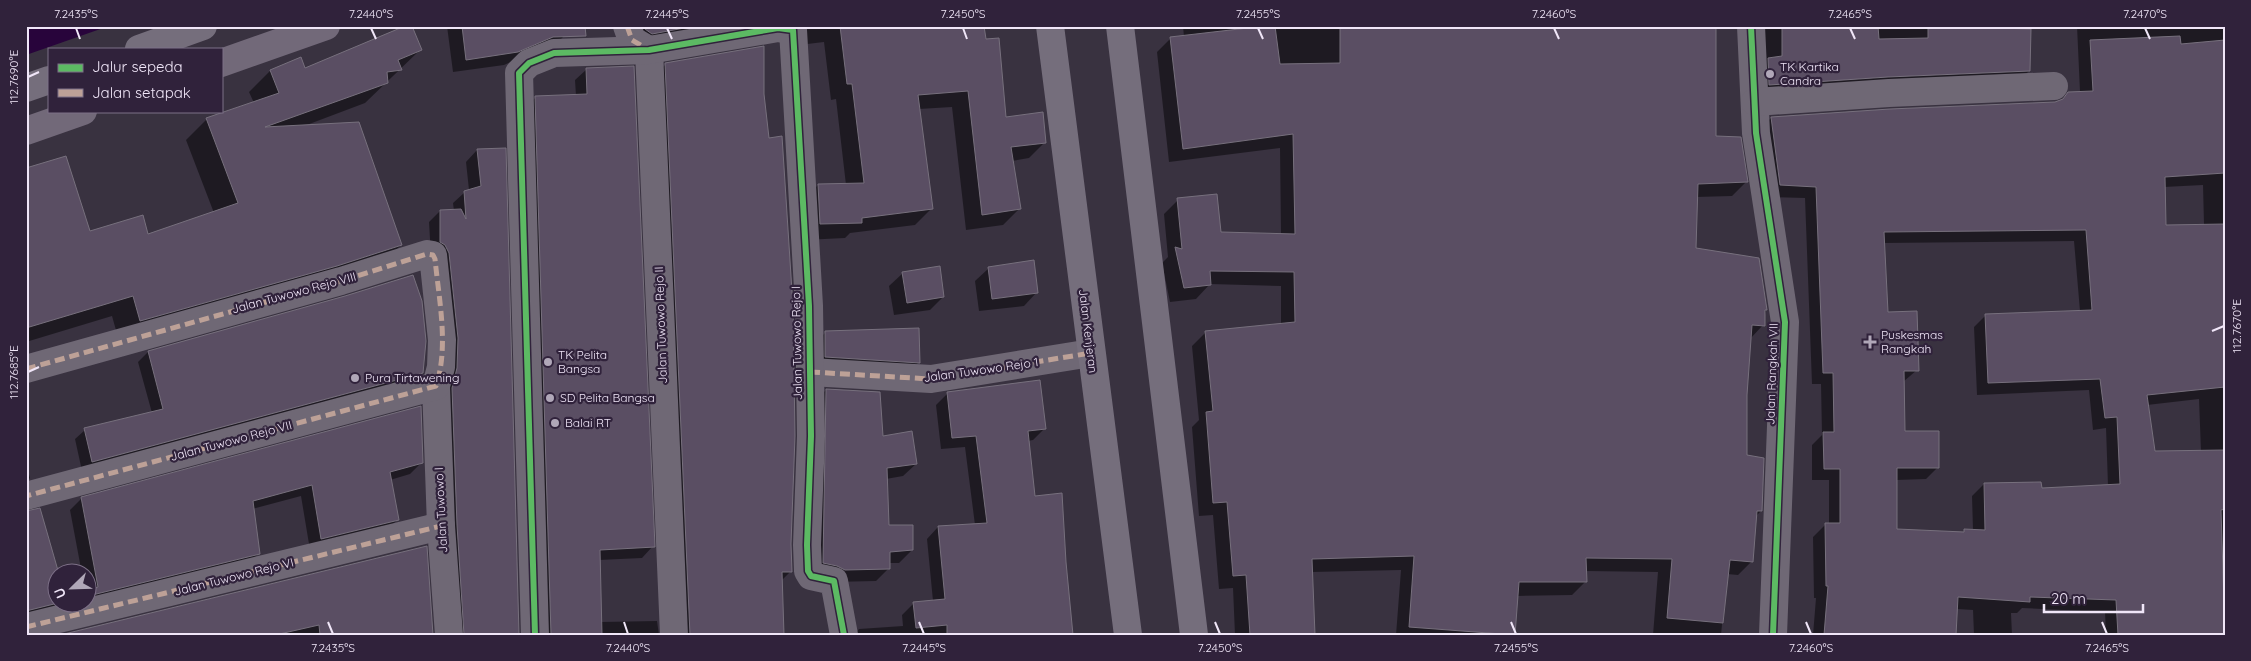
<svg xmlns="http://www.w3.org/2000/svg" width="2251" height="661" font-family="Quicksand,sans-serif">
	<rect width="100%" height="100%" fill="#393240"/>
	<path fill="#28043b" d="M26,26H109L26,55Z"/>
	<g fill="#0007" fill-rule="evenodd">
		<path d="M447,26H561L563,37L550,50L534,51L504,65L453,72Z"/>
		<path d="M617,26H983L1004,118L1045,142L1029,158L1012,161L1019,209L1003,225L966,230L952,107L919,109L931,209L915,225L850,233L845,238L804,240L802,202L818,185H846L836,99L831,100L824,42L799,45L788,36L635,49Z"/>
		<path d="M1183,26H1715V138L1746,182L1732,196L1696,197L1694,249L1766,310L1763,325L1750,339L1746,395V456L1761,511L1755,517L1752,561L1738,575L1727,574L1721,635H1653L1658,572L1585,571L1586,581L1572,595L1517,596L1514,635H1396L1401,570L1312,572L1315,635H1235L1233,588L1219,589L1213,515L1199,516L1192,427L1199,420L1192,346L1206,332L1281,325V286L1210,284L1196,299L1170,302L1162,263L1168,257L1164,214L1178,200L1220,234L1281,235L1280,148L1169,162L1157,52L1171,38L1184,37Z"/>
		<path d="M1755,26H2030L2029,71L2017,83L1758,97Z"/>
		<path d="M2077,26H2225V635H2106L2105,612L2022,608L2017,613H2011L2012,635H1974L1973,610L1893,605L1889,635H1813L1816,598H1814L1813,537L1825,525H1829V480H1812V445L1822,435L1821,384H1812L1805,198L1768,197L1759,130L1771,118L2055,103L2061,101L2069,93L2080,92ZM2203,185L2204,225L2165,227L2164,187ZM2074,241L2080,311L1986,315L1974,327L1977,395L2089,390L2093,430L2106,428L2108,486L2040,490L1984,484L1972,496L1973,530H1965L1961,534L1896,531V480L1926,479L1938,467L1904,432L1903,382L1917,370L1887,313L1884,243ZM2199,399L2201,452L2154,453L2147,405Z"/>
		<path d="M420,50L365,103L304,126L401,245L380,266L119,341L112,316L26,342V170L89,232L148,236L214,213L186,140L207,119L254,103L249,92L270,71L304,69Z"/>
		<path d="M666,64L763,94L791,571L781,581L783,635H678L654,76Z"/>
		<path d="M587,69L653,546L642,558L599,560L600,622L657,621L659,635H539L524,109L536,97L576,96L575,80Z"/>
		<path d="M504,149L518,635H453L429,222L440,211H454L453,203L465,192L469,190L466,162L477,150Z"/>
		<path d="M989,268L1037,292L1024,306L979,311L975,281Z"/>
		<path d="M903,273L943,297L930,310L894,315L889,286Z"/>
		<path d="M346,297L422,373L412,383L82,471L75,439L85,430L152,413L138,362L148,352Z"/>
		<path d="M826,332L919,362L909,372L816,367V342Z"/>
		<path d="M826,390L916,464L903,476L886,479L887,526L912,550L899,563H889V568L876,581L832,582L811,575L814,402Z"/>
		<path d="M948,393L1044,429L1033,440L1028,441L1034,497L1065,562L1072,635H854L859,629L903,626L902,615L913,604L933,601L927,539L938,527L975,525L965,447L941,449L936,405Z"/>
		<path d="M422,462L410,474L390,480L397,520L386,531L310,550L301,496L252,509L259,553L247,565L26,619V512L58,574V604H88V574H82L70,510L81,499Z"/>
		<path d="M26,464L30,478L26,482Z"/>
		<path d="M426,547L432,635H66Z"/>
	</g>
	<g fill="#5a4e63" stroke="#77707d" fill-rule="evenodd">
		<path d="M405,26H412L422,50L398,60L402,70L387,72L388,83L265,127L359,122L402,245L337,266L140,321L133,296L26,328V168L66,156L90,231L143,215L148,234L238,203L206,118L279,93L270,70L301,57L305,68Z"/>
		<path d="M462,26H585L586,36L553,37L518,52L466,60Z"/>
		<path d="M644,26H695L652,34L645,29Z"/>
		<path d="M840,26H984L986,39L999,38L1006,117L1043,112L1046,143L1011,147L1021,209L982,215L968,91L918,95L933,209L862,218V223L820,224L818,184L864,183L852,84H847Z"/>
		<path d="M1265,26H1275L1280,64L1340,63V26H1716V136L1741,137L1748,182L1698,184L1696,248L1759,258L1767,310H1765V326L1752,325L1747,395V455L1764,458L1762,511H1757L1753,562L1730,560L1723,623L1667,618L1672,559L1586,558L1587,582H1519L1515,635L1409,627L1414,556L1312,559L1315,635H1250L1246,575L1233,576L1227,502L1213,503L1206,412L1213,411L1205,331L1295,322L1294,272L1210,271L1211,285L1184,288L1175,247L1182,249L1177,198L1217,194L1221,232L1295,234L1293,134L1183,149L1170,37Z"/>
		<path d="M1782,26H1878L1879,39L1928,38V26L2031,29L2030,71L1888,77L1769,85L1768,58L1782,56Z"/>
		<path d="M2180,36L2181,44L2225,40V173L2165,177L2166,225L2225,224V387L2147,395L2155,451L2225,450V509L2221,510L2225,635H2118L2116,600L2030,597V602L1958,597L1956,635H1824L1828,586H1826L1825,523H1840V469H1824L1823,432H1834L1833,373H1823L1816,187L1780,185L1771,117L1890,109L2055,102L2063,99L2068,92L2093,91L2090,40ZM2086,230L2092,310L1985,314L1988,383L2100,379L2105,418L2117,417L2120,484L2042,488L2041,482L1984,483L1985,530L1964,529V532L1897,529V468H1939V431H1905L1904,371H1919L1917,311L1888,312L1884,232Z"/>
		<path d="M764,46V94L769,138L782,136L793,307L795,436L791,544L792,572H782L784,635H690L665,63Z"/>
		<path d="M634,66L655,547L600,550L602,635H551L535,96L587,94L586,68Z"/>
		<path d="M506,148L519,635H464L457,525L452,388L457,368L458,338L449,253L445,245L440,242V210L461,209L466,219L464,191L481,186L477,149Z"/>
		<path d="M1034,260L1038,293L992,299L988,267Z"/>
		<path d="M940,266L944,297L907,303L902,272Z"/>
		<path d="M413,275L422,301L426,341L423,373L92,462L84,428L163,409L148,351L345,296Z"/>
		<path d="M919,328L920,363L825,357V331Z"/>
		<path d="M1040,380L1046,429L1028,431L1035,496L1062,493L1066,562L1073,635H947V625L916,628L913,602L945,599L938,526L987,523L976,436L952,438L947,392Z"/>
		<path d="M826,389L880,392L883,436L912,431L917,464L887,468L889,525H913V550L890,552V569L845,570L837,566L823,563Z"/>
		<path d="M421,406L423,463L390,472L399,520L321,539L312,485L253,501L260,554L88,596V590L98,587L81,497Z"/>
		<path d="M40,508L59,574H58V603L26,611V511Z"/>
		<path d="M427,546L433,635H320L319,625L275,635H60Z"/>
	</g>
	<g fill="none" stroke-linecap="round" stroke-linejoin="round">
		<g stroke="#6f6875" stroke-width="28">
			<path d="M627,26L632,40L649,50"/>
			<path d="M1751,26L1756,133L1785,322L1773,635"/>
			<path d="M649,50L674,635"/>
			<path d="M1755,102L1889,93L2054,86"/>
			<path d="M26,369L341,281L427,254L433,255L442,340L441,367L436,386L441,526L449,635"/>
			<path d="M810,372L931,379L1091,353"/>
			<path d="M26,496L436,386"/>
			<path d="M26,627L441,526"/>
			<path d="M535,635L519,73L529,63L554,53L649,50L778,28L793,30L809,306L811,436L807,545L808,571L811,576L834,581L844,635"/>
		</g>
		<g stroke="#726979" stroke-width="28">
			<path d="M221,63L326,26"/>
			<path d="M26,131L83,111"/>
		</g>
		<g stroke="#756e7c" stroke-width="28">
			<path d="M1050,26L1128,635"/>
			<path d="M1120,26L1194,635"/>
			<path d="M139,49L203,26"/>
			<path d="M26,88L49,80"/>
		</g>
		<g stroke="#bda197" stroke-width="5" stroke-dasharray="10 5" stroke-linecap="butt">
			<path d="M627,26L632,40L647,49"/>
			<path d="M26,369L341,281L427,254L433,255L435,259C439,300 449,347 436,386L26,496"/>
			<path d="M810,372L931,379L1091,353"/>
			<path d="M26,627L441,526"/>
		</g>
		<defs>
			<g id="cycleway">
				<path d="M1751,26L1756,133L1785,322L1773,635"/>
				<path d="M535,635L519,73L529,63L554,53L649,50L778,28L793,30L809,306L811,436L807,545L808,571L811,576L834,581L844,635"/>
			</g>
		</defs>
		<use href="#cycleway" stroke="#30223b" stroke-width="9"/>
		<use href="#cycleway" stroke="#5cba63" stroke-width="6"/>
	</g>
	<path fill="none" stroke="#f0e6f8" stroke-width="2" d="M76,28L80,39M371,28L376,39M667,28L672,39M963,28L967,39M1258,28L1263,39M1554,28L1559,39M1850,28L1855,39M2145,28L2150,39M28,77L39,72M2212,331L2224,326M28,372L39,367M328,622L333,634M624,622L628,634M919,622L924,634M1215,622L1220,634M1511,622L1516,634M1806,622L1811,634M2102,622L2107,634"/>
	<g fill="#b0a7b8" stroke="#30223b" stroke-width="2">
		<circle cx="1770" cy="74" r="5"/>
		<path d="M1867.5 334.5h5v5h5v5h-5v5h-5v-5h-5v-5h5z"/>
		<circle cx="548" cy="362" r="5"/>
		<circle cx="355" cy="378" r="5"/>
		<circle cx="550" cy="398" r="5"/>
		<circle cx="555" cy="423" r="5"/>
	</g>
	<g text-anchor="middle" stroke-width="4.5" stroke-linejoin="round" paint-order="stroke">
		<g font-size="12" fill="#f0e6f8" stroke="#30223b" text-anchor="start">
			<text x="1780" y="71">TK Kartika<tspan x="1780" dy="14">Candra</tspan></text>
			<text x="1881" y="339">Puskesmas<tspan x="1881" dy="14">Rangkah</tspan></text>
			<text x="558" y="359">TK Pelita<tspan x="558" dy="14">Bangsa</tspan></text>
			<text x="365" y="382">Pura Tirtawening</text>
			<text x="560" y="402">SD Pelita Bangsa</text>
			<text x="565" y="427">Balai RT</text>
		</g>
		<g font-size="12" fill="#f0e6f8" stroke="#30223b">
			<text transform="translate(294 293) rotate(-15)" y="4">Jalan Tuwowo Rejo VIII</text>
			<text transform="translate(661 325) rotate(-92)" y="4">Jalan Tuwowo Rejo II</text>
			<text transform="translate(1088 331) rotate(83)" y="4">Jalan Kenjeran</text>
			<text transform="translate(797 343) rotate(-91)" y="4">Jalan Tuwowo Rejo I</text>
			<text transform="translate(981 370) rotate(-8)" y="4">Jalan Tuwowo Rejo 1</text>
			<text transform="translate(1772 374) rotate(-88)" y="4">Jalan Rangkah VII</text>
			<text transform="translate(231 441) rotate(-15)" y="4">Jalan Tuwowo Rejo VII</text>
			<text transform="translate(441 510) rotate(-93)" y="4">Jalan Tuwowo I</text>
			<text transform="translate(234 577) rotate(-14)" y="4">Jalan Tuwowo Rejo VI</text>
		</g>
	</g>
	<rect width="2251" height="661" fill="none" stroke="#30223b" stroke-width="55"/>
	<rect x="48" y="48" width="175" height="65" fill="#30223b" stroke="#7d7087"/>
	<rect x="58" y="64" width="25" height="8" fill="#5cba63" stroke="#7d7087"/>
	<text x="92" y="72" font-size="15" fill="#f0e6f8">Jalur sepeda</text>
	<rect x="58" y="89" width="25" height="8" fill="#bda197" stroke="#7d7087"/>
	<text x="92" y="98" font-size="15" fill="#f0e6f8">Jalan setapak</text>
	<g transform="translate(72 588) rotate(247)"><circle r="24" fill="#30223b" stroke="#7d7087"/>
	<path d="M0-4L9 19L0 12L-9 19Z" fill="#b0a7b8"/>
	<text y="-8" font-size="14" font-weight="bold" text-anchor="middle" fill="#f0e6f8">U</text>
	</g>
	<path d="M2044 604v8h99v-8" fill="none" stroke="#f0e6f8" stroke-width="2.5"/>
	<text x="2051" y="604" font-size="15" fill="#f0e6f8" stroke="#30223b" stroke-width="4" paint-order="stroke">20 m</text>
	<rect x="28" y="28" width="2196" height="606" fill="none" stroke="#f0e6f8" stroke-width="2"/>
	<g font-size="12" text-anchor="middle" fill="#f0e6f8">
		<text x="76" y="18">7.2435°S</text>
		<text x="371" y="18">7.2440°S</text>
		<text x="667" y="18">7.2445°S</text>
		<text x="963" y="18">7.2450°S</text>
		<text x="1258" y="18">7.2455°S</text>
		<text x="1554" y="18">7.2460°S</text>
		<text x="1850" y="18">7.2465°S</text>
		<text x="2145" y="18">7.2470°S</text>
		<text transform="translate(14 77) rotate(-90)" y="4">112.7690°E</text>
		<text transform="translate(2237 326) rotate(-90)" y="4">112.7670°E</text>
		<text transform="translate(14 372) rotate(-90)" y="4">112.7685°E</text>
		<text x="333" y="652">7.2435°S</text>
		<text x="628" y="652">7.2440°S</text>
		<text x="924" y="652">7.2445°S</text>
		<text x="1220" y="652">7.2450°S</text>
		<text x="1516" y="652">7.2455°S</text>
		<text x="1811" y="652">7.2460°S</text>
		<text x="2107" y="652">7.2465°S</text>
	</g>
</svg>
